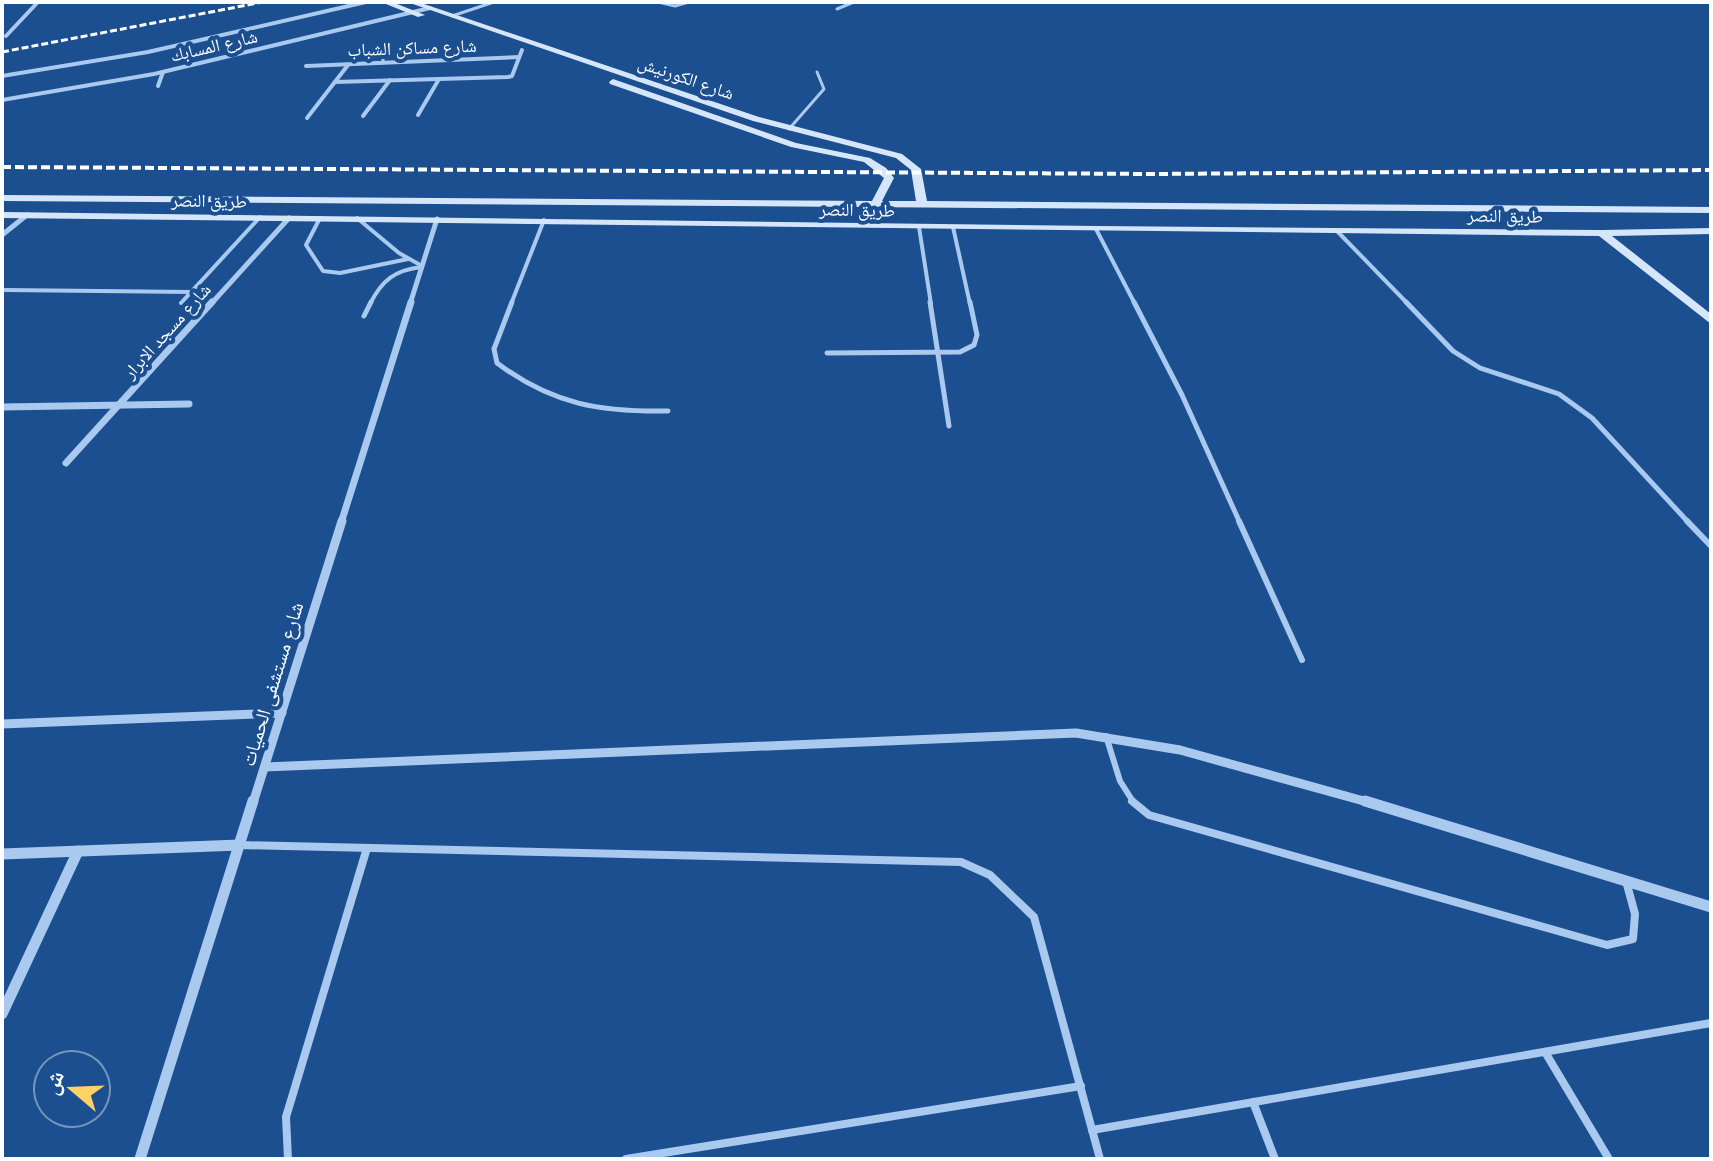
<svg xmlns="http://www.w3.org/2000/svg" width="1713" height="1161" font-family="'Public Sans','Noto Naskh Arabic',sans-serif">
	<rect width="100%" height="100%" fill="#1b4f8f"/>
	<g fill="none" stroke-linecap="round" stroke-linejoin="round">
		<g stroke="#a9c9ee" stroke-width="3">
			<path d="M658,2L675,6L689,2"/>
			<path d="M837,9L854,2"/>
			<path d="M452,16L494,2"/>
			<path d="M383,63V56L391,50L390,42"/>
			<path d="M789,129L824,89L817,72"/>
		</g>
		<g stroke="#a9c9ee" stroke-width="4">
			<path d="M320,218L306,245L323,271L340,273L408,259"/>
			<path d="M357,218L399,253L422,266"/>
			<path d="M919,227L931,304"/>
			<path d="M953,227L970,304"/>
			<path d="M1096,229L1135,304"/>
			<path d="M1336,230L1408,304"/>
			<path d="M5,290L191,292"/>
			<path d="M181,303L260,217"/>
			<path d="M370,304C382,280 395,270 422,267"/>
			<path d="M511,304L544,220"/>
		</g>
		<g stroke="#a9c9ee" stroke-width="5">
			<path d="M512,302L494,349L497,363C553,405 601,412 668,411"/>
			<path d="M930,302L949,426"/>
			<path d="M1134,302L1182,395L1240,523"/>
			<path d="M1406,302L1453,351L1480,368L1559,394L1592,418L1689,523"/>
			<path d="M364,316L371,302"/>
			<path d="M827,353L960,352L974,345L977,335L970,302"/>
		</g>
		<g stroke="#a9c9ee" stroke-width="6">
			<path d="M1239,521L1302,660"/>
			<path d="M1687,521L1711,546"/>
			<path d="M1106,736L1120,781L1134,803"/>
		</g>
		<g stroke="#a9c9ee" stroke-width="8">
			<path d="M1132,801L1149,815L1607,945L1633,939L1635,914L1626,881"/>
			<path d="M240,845L961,862L990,875L1034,917L1100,1159"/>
			<path d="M1545,1052L1609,1159"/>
			<path d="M1253,1102L1275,1159"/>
			<path d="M1092,1130L1711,1023"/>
			<path d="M288,1159L286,1117L367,848"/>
			<path d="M626,1159L1081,1086"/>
		</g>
		<g stroke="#a9c9ee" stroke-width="4">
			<path d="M6,36L38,2"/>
			<path d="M306,66L519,57"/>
			<path d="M2,76L148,52L366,2"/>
			<path d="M335,82L508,77L512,76L522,50"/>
			<path d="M158,86L163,72"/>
			<path d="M2,100L154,74L430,8"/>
			<path d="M418,115L439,79"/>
			<path d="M363,116L390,80"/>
			<path d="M307,118L348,65"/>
		</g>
		<g stroke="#a9c9ee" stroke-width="5">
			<path d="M2,235L27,215"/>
			<path d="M211,304L289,218"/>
			<path d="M410,304L437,219"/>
		</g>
		<g stroke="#a9c9ee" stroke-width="7">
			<path d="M2,407L189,404"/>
			<path d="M66,463L212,302"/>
			<path d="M341,523L411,302"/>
		</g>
		<g stroke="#a9c9ee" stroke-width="9">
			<path d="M2,724L282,713"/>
			<path d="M265,767L1076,733L1180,750L1371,803"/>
			<path d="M253,803L342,521"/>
		</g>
		<g stroke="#a9c9ee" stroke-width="11">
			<path d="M1365,801L1711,907"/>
			<path d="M2,854L240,845"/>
			<path d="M2,1014L78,851"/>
			<path d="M140,1159L253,801"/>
		</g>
		<g fill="#d6e6fa" fill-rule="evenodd">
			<path d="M381,2H392L425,15L418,17Z"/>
			<path d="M407,2H418L759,117L902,154L921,169L927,201L1711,207V213L2,201V195L872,201L884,178L864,162L791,147L610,84L609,82L613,79L796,143L870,158L886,168L894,178L882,201H916L911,170L896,158L753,121Z"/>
			<path d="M2,212L1096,226L1602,230L1711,228V234L1612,236L1711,314V324L1599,236L2,218Z"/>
		</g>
		<path stroke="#fff" stroke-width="3" stroke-dasharray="7 3" stroke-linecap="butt" d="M2,52L263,2"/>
		<path stroke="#fff" stroke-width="4" stroke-dasharray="9 4" stroke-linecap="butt" d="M2,167L1153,174L1711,170"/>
	</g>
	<g text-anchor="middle" stroke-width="8" stroke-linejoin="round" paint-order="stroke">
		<g font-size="18" fill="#fff" stroke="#1b4f8f">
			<text transform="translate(214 46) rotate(-13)" y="6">شارع المسابك</text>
			<text transform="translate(412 48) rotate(-2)" y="6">شارع مساكن الشباب</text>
			<text transform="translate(686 78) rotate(19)" y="6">شارع الكورنيش</text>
			<text transform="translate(209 201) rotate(1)" y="6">طريق النصر</text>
			<text transform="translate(857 210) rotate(1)" y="6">طريق النصر</text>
			<text transform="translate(1505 216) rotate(1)" y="6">طريق النصر</text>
			<text transform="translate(167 331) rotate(-48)" y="6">شارع مسجد الابرار</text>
		</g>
		<g font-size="20" fill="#fff" stroke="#1b4f8f">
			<text transform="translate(272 684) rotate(-73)" y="7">شارع مستشفى الحميات</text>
		</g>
	</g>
	<rect width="1713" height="1161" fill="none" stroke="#ffffff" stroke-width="8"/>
	<g transform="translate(72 1089) rotate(289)"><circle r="38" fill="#1b4f8f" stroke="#7695bc" stroke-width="2"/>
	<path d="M0-6L14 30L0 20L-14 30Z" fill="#ffd166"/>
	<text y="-12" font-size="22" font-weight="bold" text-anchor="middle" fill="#ffffff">ش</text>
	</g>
</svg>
